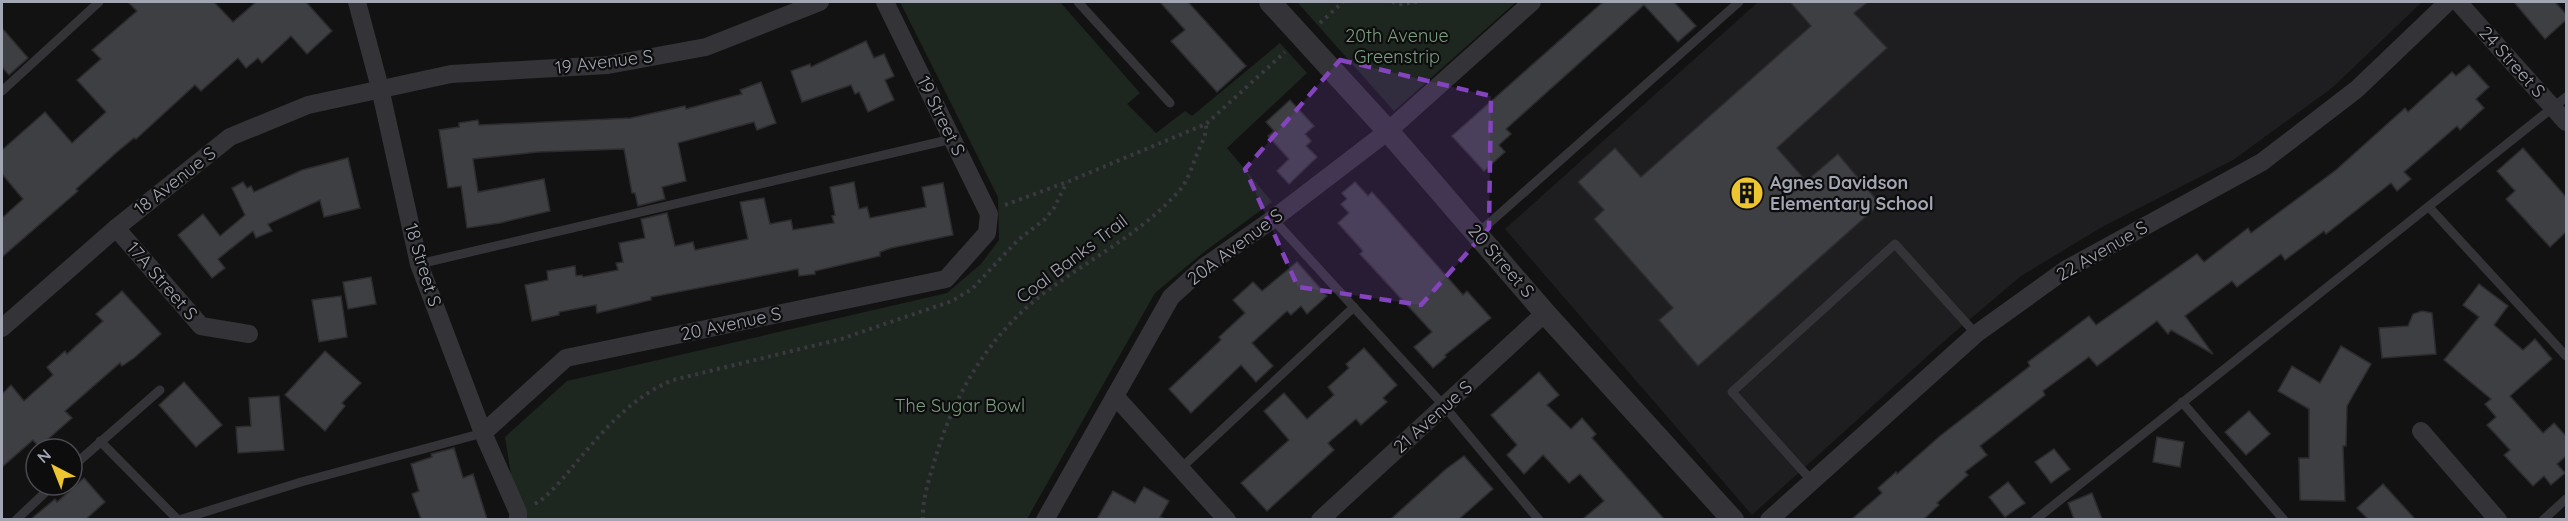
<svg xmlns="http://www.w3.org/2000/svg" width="2568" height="521" font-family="Quicksand,sans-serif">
	<rect width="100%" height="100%" fill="#121213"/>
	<path fill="#1e1e20" d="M1758,2H2422L2332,88L2233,160L2102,227L2021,276L1942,343L1752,515L1505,229Z"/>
	<g fill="#1e2620">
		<path d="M900,2H1060L1140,93L1127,104L1156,133L1185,111L1192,116L1280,43L1307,73L1227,148L1272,202L1204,252L1155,293L1027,519H518L505,437L567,381L947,293L981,264L999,240L998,197Z"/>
		<path d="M1299,2H1516L1394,111L1298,3Z"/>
	</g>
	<g fill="#3e3f43" stroke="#2c2c2f" stroke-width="1.5">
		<path d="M128,2H214L233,22L256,2H306L332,31L307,54L291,36L262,63L258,58L246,68L238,58L201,91L195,85L136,139L134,138L117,152L76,189L78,191L2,257V218L23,199L2,174V150L45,112L72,143L106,112L77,80L101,59L92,50L137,11Z"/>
		<path d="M1160,2H1188L1246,66L1217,92L1171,41L1185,30Z"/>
		<path d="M1603,2H1674L1696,26L1678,42L1644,5L1506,129L1511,134L1499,145L1505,152L1484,171L1452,136Z"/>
		<path d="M1790,2H1868L1854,13L1887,48L1777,148L1806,181L1838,154L1880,204L1698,366L1659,320L1673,308L1594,219L1604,210L1578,182L1615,148L1641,177L1811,26Z"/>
		<path d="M2514,2H2555L2566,14V20L2545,39Z"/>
		<path d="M2,28L28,58L9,75L2,67Z"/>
		<path d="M866,41L874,58L884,54L894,76L885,80L894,100L868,112L859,92L855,94L851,85L802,102L791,71L810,64L811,67Z"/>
		<path d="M2469,65L2489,87L2476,99L2484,108L2460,130L2457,126L2404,172L2411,179L2397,191L2391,183L2326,234L2324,231L2285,260L2281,254L2237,287L2232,281L2185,316L2213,354L2171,330L2168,334L2157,321L2097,366L2089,357L2043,391L2045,395L1980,446L1987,455L1965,472L1968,475L1937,503L1939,505L1924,519H1852L1882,493L1878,488L1896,472L1897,474L1940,436L2030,366L2028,362L2089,316L2096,325L2197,254L2204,262L2248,228L2251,233L2336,170L2405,108L2408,112L2452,72L2456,76Z"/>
		<path d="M761,82L776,123L757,130L754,122L678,143L686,181L662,187L665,199L638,206L635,193H632L624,149L538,152L473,159L478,192L544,179L550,211L500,223L467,228L461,186L448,188L439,130L459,127V123L478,120L479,125L631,118L685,106L686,109L742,94L740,90Z"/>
		<path d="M1290,100L1314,126L1305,134L1311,141L1306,146L1317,157L1289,184L1277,171L1289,159L1268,136L1274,131L1266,122Z"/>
		<path d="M2523,148L2566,197V232L2550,247L2506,199L2515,191L2497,171Z"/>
		<path d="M348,158L360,208L324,217L320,200L268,224L272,231L256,238L253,231L218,259L225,268L212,278L178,235L203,214L220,236L245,215L232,188L243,182L247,188L251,186L254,192L302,170Z"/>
		<path d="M854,182L859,209L867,207L870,218L926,207L922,187L943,183L953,235L891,248L880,252V256L815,271V274L799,276L798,269L651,297V300L597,313L596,305L559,312V315L532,321L525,285L548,280L547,271L575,266L576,276L582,275L583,277L618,270L616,263L623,262L619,243L645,238L641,219L667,213L675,246L693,242L695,250L748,239L740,202L764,198L770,224L791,220L793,230L834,223L832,216L835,215L830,187Z"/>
		<path d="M1355,182L1368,196L1372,192L1463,295L1467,291L1491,318L1445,355L1446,357L1433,368L1414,347L1432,332L1360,254L1363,251L1338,223L1349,213L1341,204L1347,199L1342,193Z"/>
		<path d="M1297,262L1327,296L1307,314L1301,306L1291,315L1287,311L1252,343L1273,366L1256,382L1241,365L1191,413L1169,389L1221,340L1219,337L1245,313L1233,300L1253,282L1262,291Z"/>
		<path d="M371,277L376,304L348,309L343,282Z"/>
		<path d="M2479,284L2508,306L2494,325L2523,350L2535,339L2552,359L2510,396L2543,433L2554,423L2566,436V456L2557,464L2565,473L2551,485L2544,476L2533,486L2504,455L2510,450L2487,425L2496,417L2485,404L2491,399L2444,360L2479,317L2463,305Z"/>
		<path d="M122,291L161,334L134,358L122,366L120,363L65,411L72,418L39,447L33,440L2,467V394L11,385L24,401L53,375L47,367L65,351L67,354L103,321L96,314Z"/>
		<path d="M341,296L347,337L319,342L312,300Z"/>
		<path d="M2422,311L2432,313L2436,354L2382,358L2379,328L2408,326L2413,314Z"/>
		<path d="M2341,346L2371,364L2347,406L2346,446H2343L2345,501L2300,500L2299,458H2309V409L2278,391L2292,366L2320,383Z"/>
		<path d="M1364,348L1397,385L1383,398L1387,402L1361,425L1356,419L1328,443L1334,450L1267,511L1241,483L1289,440L1264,411L1284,393L1307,419L1334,395L1328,387L1349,368L1346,364Z"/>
		<path d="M325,351L361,383L342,403L345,406L325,431L285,395Z"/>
		<path d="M1539,372L1559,395L1547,405L1571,429L1582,418L1596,434L1592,438L1664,519H1583L1604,501L1580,474L1569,483L1543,455L1524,474L1507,455L1517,445L1491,415Z"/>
		<path d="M184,382L222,425L196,447L159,405Z"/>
		<path d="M279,396L284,450L238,453L236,427L251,426L249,398Z"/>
		<path d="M2249,411L2270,434L2246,455L2225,432Z"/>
		<path d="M2157,437L2184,442L2180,467L2153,462Z"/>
		<path d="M454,448L463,478L473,474L487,519H421L412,494L419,491L411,464L432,457L431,454Z"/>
		<path d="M2054,449L2070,469L2051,483L2035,462Z"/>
		<path d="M1464,456L1493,489L1459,519H1391L1446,469Z"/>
		<path d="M84,478L105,502L86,519H31L55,499L57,502Z"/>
		<path d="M2008,482L2025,503L2005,517L1989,497Z"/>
		<path d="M2383,484L2415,519H2368L2357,508Z"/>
		<path d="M1144,487L1169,501L1160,517L1165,519H1097L1113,491L1135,503Z"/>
		<path d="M2092,493L2102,519H2074L2068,503Z"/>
	</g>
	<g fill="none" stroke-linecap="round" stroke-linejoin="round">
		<g stroke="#393a3f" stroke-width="4" stroke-dasharray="3 4.5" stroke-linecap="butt">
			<path d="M1392,2L1402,4L1417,2"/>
			<path d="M1320,23L1343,2"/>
			<path d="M1005,205L1067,182L1206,124L1285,52"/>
			<path d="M535,504C550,495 563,478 575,464C603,431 631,397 673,380L841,339L952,301L972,289L1017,241L1045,219L1054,208L1067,182"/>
			<path d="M923,520C922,502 928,482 933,466C951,402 982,345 1034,301C1081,263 1138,237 1179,191C1188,181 1192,166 1197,154C1201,144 1207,135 1206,124"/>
		</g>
		<g stroke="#333338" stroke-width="9">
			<path d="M1078,2L1170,103"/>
			<path d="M2,91L99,2"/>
			<path d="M2429,207L2566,356"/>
			<path d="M1273,219L1445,407L1539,520"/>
			<path d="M1477,234L1739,2"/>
			<path d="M419,264L952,139"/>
			<path d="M2182,402L2284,520"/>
			<path d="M100,441L178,520"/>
			<path d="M72,467L160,390"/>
			<path d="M1180,469L1354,307"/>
			<path d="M1811,480L1732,392L1895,244L1976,334"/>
			<path d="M16,520L53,485"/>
			<path d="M179,520L301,482L483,433"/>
			<path d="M2035,520L2566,97"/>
			<path d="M2543,520L2566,499"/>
		</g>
		<g stroke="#333338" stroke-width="18">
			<path d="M357,2L380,88L419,264L483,433L518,512V520"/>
			<path d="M2458,2L2566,122"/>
			<path d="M116,228L201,326L249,334"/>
			<path d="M2,328L116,228L230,137L308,105L451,74L608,65L706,47L820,2"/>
			<path d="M1115,396L1227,520"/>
			<path d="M2421,431L2498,520"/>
			<path d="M483,433L566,358L946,279L987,233L989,214L885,2"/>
			<path d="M1045,520L1171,297L1204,267L1273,219L1388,131L1532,2"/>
			<path d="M1320,520L1545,313"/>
			<path d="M1769,520L1976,334L2065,270L2262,162L2357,89L2448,2"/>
		</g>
		<path stroke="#333338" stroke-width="22" d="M1270,2L1388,131L1545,313L1733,520"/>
	</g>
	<path fill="#8344bd" fill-opacity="0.2" stroke="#8344bd" stroke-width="4.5" stroke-dasharray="12 8" stroke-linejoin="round" d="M1340,60L1491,96L1489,228L1421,305L1298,287L1245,169Z"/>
	<defs>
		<symbol id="building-disc" viewBox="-11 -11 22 22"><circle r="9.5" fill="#ecc531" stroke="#0d0d0e"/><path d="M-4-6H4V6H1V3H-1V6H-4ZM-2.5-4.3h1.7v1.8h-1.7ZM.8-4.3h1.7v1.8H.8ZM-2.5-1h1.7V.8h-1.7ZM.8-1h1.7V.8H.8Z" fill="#111"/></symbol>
	</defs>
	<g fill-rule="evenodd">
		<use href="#building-disc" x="1728" y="174" width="38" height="38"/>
	</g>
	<g text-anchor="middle" stroke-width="4.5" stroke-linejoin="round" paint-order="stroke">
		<g font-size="18" fill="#7b9e81" stroke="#0d0d0e">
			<text x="1397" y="42">20th Avenue<tspan x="1397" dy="21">Greenstrip</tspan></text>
			<text x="960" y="412">The Sugar Bowl</text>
		</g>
		<g font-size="18" fill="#a3a6b3" stroke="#0d0d0e">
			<text transform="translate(604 62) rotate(-7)" y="6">19 Avenue S</text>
			<text transform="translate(2512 62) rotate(48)" y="6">24 Street S</text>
			<text transform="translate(941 116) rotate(64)" y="6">19 Street S</text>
			<text transform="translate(175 181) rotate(-38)" y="6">18 Avenue S</text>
			<text transform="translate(1235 247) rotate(-37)" y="6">20A Avenue S</text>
			<text transform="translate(2102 251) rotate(-30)" y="6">22 Avenue S</text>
			<text transform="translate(1072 259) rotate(-37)" y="6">Coal Banks Trail</text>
			<text transform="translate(1501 261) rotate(49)" y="6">20 Street S</text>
			<text transform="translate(423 265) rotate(73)" y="6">18 Street S</text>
			<text transform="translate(162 281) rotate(49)" y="6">17A Street S</text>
			<text transform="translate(731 324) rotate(-12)" y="6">20 Avenue S</text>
			<text transform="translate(1433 417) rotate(-42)" y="6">21 Avenue S</text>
		</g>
		<g font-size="18" font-weight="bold" fill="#a3a6b3" stroke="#0d0d0e" text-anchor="start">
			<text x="1770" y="189">Agnes Davidson<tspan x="1770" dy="21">Elementary School</tspan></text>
		</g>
	</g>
	<rect width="2568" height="521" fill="none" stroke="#a3a6b3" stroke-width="6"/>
	<g transform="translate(54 467) rotate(318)"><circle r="28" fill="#0d0d0e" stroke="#494a50" stroke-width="1.5"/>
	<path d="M0-4.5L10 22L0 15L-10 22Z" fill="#ecc531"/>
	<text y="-9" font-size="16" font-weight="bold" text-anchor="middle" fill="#a3a6b3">N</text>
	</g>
</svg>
